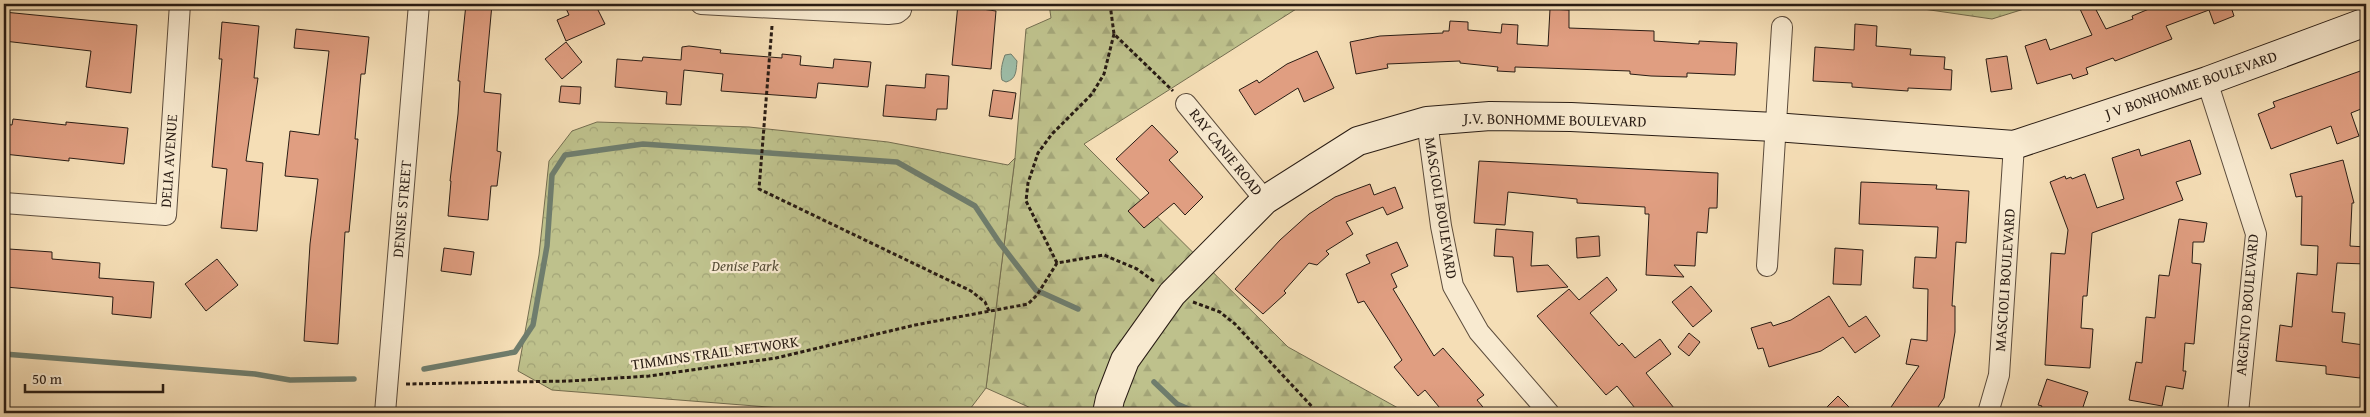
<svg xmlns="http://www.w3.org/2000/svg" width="2370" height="417" font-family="'Gentium Book Plus',serif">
	<defs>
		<pattern id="forest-firs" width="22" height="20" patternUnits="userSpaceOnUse" patternTransform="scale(1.25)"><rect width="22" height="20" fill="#bec18c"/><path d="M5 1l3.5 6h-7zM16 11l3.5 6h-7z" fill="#a3a578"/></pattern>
		<pattern id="park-crowns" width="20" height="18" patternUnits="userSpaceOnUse" patternTransform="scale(1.25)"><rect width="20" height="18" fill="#bec18c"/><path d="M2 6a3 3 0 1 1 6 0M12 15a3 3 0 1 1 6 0" fill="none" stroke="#a3a578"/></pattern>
	</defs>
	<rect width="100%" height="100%" fill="#f5deb6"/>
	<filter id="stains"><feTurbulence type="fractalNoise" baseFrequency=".004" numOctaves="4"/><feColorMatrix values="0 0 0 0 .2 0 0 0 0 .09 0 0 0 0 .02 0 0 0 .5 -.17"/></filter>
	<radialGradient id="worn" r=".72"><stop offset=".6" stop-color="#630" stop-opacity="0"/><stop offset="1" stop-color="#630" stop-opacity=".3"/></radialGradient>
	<g fill="url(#forest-firs)" stroke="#746e50">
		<path d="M1049,4H1304L1084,144L1288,347L1407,413H1042L986,388L1015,158L1026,29L1051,18Z"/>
		<path d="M1889,4H2040L1992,19Z"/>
	</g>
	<path fill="url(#park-crowns)" stroke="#746e50" d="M597,122L749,127L888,142L1008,165L1015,158L986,388L967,413H844L552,390L518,371L539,255L549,161L572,131Z"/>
	<path fill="#9dbda8" stroke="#6f7d6d" d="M1011,54L1017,61C1016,70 1017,79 1006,82L1002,80C1000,72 1002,63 1005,55Z"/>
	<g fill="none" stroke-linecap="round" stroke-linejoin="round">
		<g stroke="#6f7d6d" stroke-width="5.5">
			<path d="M4,354L255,374L290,380L354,379"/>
			<path d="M424,369L515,352L533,325L547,246L552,175L565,155L643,144L897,162L975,206L999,242L1036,290L1078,309"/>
			<path d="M1154,382L1177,404L1198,413"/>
		</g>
	</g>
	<g fill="#e09e81" stroke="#291c14">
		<path d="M466,4H492L484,92L501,94L497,151L501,152L497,186H491L488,220L448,216L451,181H450L458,114L460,81H458Z"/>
		<path d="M564,4H595L605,24L566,41L557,20L569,15Z"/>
		<path d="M958,4H982V9L996,11L991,69L952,65Z"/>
		<path d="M2093,4L2106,29L2133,19L2132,16L2161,4H2230L2234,16L2214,24L2209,10L2166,26L2172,39L2115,61L2113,58L2086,68L2088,74L2073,79L2071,74L2037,84L2025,46L2046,39L2050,50L2092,35L2080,9Z"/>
		<path d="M1550,9L1569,10V28L1654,31V41L1699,44V41L1737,43L1735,75L1687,73V77L1651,76L1630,74V71L1515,67V72L1497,71L1498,67L1460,63V61L1387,64L1388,68L1356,74L1350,42L1380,36L1443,33V31H1449L1450,21L1468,22V30L1501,33L1502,24L1518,25L1517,44L1548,46Z"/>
		<path d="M4,12L137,25L131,93L86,87L91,51L4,41Z"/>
		<path d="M222,22L259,26L254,78H258L246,161L263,163L257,231L221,228L227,169L212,167L222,59H219Z"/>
		<path d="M1855,24L1877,26L1876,46L1911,49L1910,55L1945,57L1944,69L1952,70L1951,90L1908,88V91L1852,87V83L1813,81L1815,47L1854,50Z"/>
		<path d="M296,29L369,37L365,74H361L355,139H358L349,232H345L338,344L304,341L310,244L318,179L285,176L290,131L319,135L329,51L294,48Z"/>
		<path d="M566,42L582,62L562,79L545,59Z"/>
		<path d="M689,46L721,50L720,53L782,58V54L801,56L800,65L833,68L834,59L871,62L868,87L818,83L816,98L721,91L723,74L684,70L681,105L666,104L667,92L615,87L617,59L642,61L643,57L681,60L682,47Z"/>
		<path d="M1317,51L1334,88L1304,102L1298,88L1255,115L1239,90L1257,80L1259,83L1287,64Z"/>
		<path d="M2007,56L2012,89L1991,92L1986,59Z"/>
		<path d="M2366,69V107L2351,113L2359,136L2337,144L2331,126L2271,149L2258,114L2275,107L2273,102Z"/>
		<path d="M926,74L949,76L947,109H937L936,120L883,116L886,85L925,88Z"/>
		<path d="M561,86L581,87L580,104L559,102Z"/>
		<path d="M993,90L1016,93L1012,119L989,116Z"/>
		<path d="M13,119L66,125V122L128,128L124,164L69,158V161L4,154V124L12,125Z"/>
		<path d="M1152,125L1178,152L1169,160L1203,197L1185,215L1174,203L1144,228L1128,211L1149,193L1116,159Z"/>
		<path d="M2190,140L2201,174L2176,182L2183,200L2092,233L2087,296H2083L2081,328L2093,329L2090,368L2045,365L2051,253L2065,254L2068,230L2050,182L2065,176L2066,179L2071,177L2072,179L2085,174L2097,208L2124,199L2112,158L2139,149L2141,156Z"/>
		<path d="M2343,160L2354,203H2352L2350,246L2366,247V264L2337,263L2332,312L2345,313L2342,342L2364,345L2360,378L2326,374V366L2276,361L2280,325L2292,327L2297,273L2317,275L2318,246L2301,245L2302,196L2296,197L2290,174Z"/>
		<path d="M1479,161L1718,173L1717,208H1709L1707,233L1697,232L1695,266L1674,265L1684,277L1646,275L1649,214H1645V207L1577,203V199L1508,192L1505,225L1474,223Z"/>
		<path d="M1861,182L1937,185L1936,189L1969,191L1966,243L1956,242L1952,306H1955V332L1944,398L1934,413H1887L1919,366L1906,364L1911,339L1927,341L1928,289L1913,288L1915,257L1936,258L1938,227L1859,224Z"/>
		<path d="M1370,184L1374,195L1395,187L1403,208L1387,215L1383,207L1346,222L1353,234L1326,251L1329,254L1317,265L1309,263L1284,291L1286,293L1263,314L1235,289L1280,240L1309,214L1335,197Z"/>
		<path d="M2179,219L2207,223L2204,242H2193L2192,263L2201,264L2194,344L2185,343L2183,371H2186L2183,389L2166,386L2162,406L2129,400L2136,362L2142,363L2146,317L2155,318L2159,275L2169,276Z"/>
		<path d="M1496,229L1533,232L1531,266L1548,265L1568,287L1517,292L1513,257L1494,256Z"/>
		<path d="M1599,236L1600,256L1577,258L1576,238Z"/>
		<path d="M1397,242L1408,266L1391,274L1397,287L1393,289L1434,356L1443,348L1484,395L1477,400L1488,413H1444L1425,390L1418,396L1394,367L1402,360L1364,301L1358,303L1346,274L1370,263L1366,255Z"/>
		<path d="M444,248L474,252L471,275L441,271Z"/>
		<path d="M1835,248L1863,250L1861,285L1833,284Z"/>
		<path d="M9,249L52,252V259L100,263L99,278L154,282L151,318L112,314L113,297L6,287Z"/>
		<path d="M217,259L238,285L206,311L185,284Z"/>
		<path d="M1607,277L1617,290L1590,313L1619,346L1622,343L1635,358L1660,339L1671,354L1646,373L1678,413H1639L1617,386L1606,395L1537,316L1569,289L1579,300Z"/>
		<path d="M1691,286L1712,311L1693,327L1672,302Z"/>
		<path d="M1829,296L1849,327L1866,316L1880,336L1855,353L1843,337L1821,351L1769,367L1763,348L1758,349L1751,328L1771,322L1773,326L1791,320Z"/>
		<path d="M1689,333L1700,342L1689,356L1678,347Z"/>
		<path d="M2047,379L2088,392L2081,413H2039L2042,406L2038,405Z"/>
		<path d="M1838,396L1855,413H1821Z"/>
	</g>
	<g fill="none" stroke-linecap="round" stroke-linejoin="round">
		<defs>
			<g id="street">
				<path d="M701,4L888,14L897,13L901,10L902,4"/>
				<path d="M2207,81L2256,234L2238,413H2241"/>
				<path d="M1186,104L1265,200"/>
				<path d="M1427,121L1441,226L1453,286L1479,332L1549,413"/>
				<path d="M4,203L166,215L180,4"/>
				<path d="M1767,266L1782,27"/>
				<path d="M385,413L419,4"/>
				<path d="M1988,413L1999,375L2014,145"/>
			</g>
			<path id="secondary" d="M1107,413L1110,399L1125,360L1172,294L1265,200L1358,141L1427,121L1490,116L1571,117L1775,127L2014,145L2207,81L2366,22"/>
		</defs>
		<use href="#street" stroke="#5c4c3c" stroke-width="22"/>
		<use href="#secondary" stroke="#291c14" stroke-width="30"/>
		<g stroke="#291c14" stroke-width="3" stroke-dasharray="4 2.5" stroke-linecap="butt">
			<path d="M1110,4L1114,34L1173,91"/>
			<path d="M772,26L759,189L971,291L985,302L989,311"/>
			<path d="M1057,263L1026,201L1028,183L1038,153L1052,134L1092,94L1104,74L1114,34"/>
			<path d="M1193,302L1220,312L1235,324L1318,413"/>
			<path d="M406,384L569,381L649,376L776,358L915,325L1028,304L1037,295L1057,263L1104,255L1137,269L1155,282"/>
		</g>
		<use href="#street" stroke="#f8ead0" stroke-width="20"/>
		<use href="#secondary" stroke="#f8ead0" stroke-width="28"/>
	</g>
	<g text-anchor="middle" stroke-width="4.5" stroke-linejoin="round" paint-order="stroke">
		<g font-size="15" fill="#291c14" stroke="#f8ead0">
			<text transform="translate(2191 85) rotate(-19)" y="5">J V BONHOMME BOULEVARD</text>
			<text transform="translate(1555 120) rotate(1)" y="5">J.V. BONHOMME BOULEVARD</text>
			<text transform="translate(1226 152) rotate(51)" y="5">RAY CANIE ROAD</text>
			<text transform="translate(169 161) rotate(-86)" y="5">DELIA AVENUE</text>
			<text transform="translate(1441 208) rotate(81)" y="5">MASCIOLI BOULEVARD</text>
			<text transform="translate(402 209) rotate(-85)" y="5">DENISE STREET</text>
			<text transform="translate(2005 280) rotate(-86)" y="5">MASCIOLI BOULEVARD</text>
			<text transform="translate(2247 305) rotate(-85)" y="5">ARGENTO BOULEVARD</text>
			<text transform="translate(715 353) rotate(-8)" y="5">TIMMINS TRAIL NETWORK</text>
		</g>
		<g font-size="15" font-style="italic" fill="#564e38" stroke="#f8ead0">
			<text x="745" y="271">Denise Park</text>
		</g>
	</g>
	<rect width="2370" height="417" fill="none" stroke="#f5deb6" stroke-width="20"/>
	<rect x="5" y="5" width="2360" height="407" fill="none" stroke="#291c14" stroke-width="2.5"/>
	<rect x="10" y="10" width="2350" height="397" fill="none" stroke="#291c14"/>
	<path d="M25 384v8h138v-8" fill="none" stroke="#291c14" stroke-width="2.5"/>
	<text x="32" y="384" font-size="15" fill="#291c14" stroke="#f8ead0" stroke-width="4" paint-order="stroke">50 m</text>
	<rect width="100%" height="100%" filter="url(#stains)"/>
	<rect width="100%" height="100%" fill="url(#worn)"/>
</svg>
